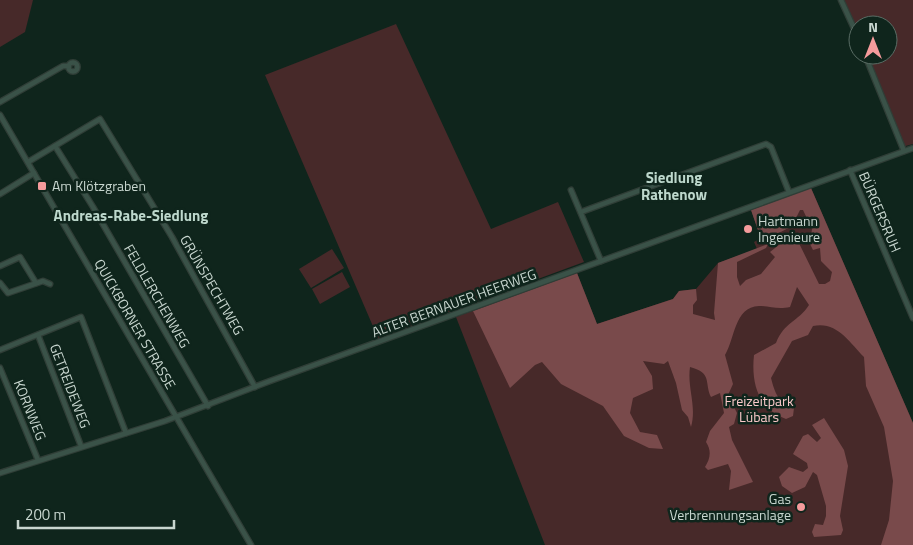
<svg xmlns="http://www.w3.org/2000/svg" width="913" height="545" font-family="'Titillium Web',sans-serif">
	<rect width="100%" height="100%" fill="#0f251c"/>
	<g fill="#472929">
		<path d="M0,0H33L25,32L0,47Z"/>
		<path d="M841,0H913V144L902,147L864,55H888V25H858V41Z"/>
		<path d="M396,24L491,229L558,202L584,262L378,338L265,75Z"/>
		<path d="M811,188L913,423V545H545L456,317L577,273L597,324L673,299L679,291L696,289L718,263L757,249L754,242L761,238L751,210Z"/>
		<path d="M332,249L344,268L311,288L299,269Z"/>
		<path d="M342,272L350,287L320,304L312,289Z"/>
	</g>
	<g fill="#794a4b">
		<path d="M811,188L913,423V545H881L889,520L893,481L884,427L866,386L864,357C849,342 837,321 813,326L808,335L792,341L771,378C775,393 778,403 794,408L793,416L786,419C758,409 751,383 754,355L776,343C784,322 798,322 809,305L797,287L790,307C777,310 771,306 759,306C734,307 735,339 725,355L733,384L728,395L737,413L734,424L729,427L732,440L753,482L729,490L731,471L728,464L708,470L705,467C710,459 712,451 706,442L710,431L724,413L720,393L711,397C704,383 713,373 690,367C687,388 697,406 691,427L688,417L682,410L676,383L668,361L664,364L643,361L652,376L653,389L633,398L630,413L640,432L657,435L663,449L649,448L624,436L603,406L561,384L542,362L535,365L510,388L473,311L577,273L597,324L673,299L679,291L696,289L697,300L693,305V314L715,320L714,313L718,263L768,244L766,248L737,262V277L740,286L746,280L761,274L775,257L770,252L794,233L819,284H825L830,281L832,272L821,261L820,248L813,250L810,244L812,229L803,210H800L792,226L779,233L771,243L761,239L751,210Z"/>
		<path d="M824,418L844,450L848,466L840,516L843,530L841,535L814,537L812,532L815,524L823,525L826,516V506L817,475L813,472L805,487L792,493L782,486L779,477L789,467L803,472L808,468L807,463L793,454L803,436L808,434L817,442L821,438L812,425Z"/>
	</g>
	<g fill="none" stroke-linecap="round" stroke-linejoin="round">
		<defs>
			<g id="street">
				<path d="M841,0L858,37"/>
				<path d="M865,55L904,151"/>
				<circle cx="73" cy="67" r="4.5"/>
				<path d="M0,102L63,66H69"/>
				<path d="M0,115L251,545"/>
				<path d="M55,146L93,207L208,406"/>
				<path d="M28,162L100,119L172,237L255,387"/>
				<path d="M850,170L913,318"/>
				<path d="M571,190L601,261"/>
				<path d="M0,194L34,173"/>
				<path d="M581,212L766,144L771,147L789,192"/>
				<path d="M0,266L20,257L36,283"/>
				<path d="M0,283L8,293L43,281L50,284"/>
				<path d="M38,335L81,446"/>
				<path d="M0,350L81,317L126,433"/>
				<path d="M0,368L38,460"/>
				<path d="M0,473L165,421L270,381L913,148"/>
			</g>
		</defs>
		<use href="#street" stroke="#303e37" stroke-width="7"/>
		<use href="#street" stroke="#3a5248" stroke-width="4.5"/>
	</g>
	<g fill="#f59b9c" stroke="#0f251c" stroke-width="2">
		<rect x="37" y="181" width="10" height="10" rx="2.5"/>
		<circle cx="748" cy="229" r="5"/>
		<circle cx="801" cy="507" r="5"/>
	</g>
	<g text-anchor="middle" stroke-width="5" stroke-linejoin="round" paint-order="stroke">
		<g font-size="14" fill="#c8d6cf" stroke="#0f251c" text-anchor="start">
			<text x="52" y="191">Am Klötzgraben</text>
			<text x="758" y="226">Hartmann<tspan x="758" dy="16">Ingenieure</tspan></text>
			<text x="791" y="504" text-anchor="end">Gas<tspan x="791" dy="16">Verbrennungsanlage</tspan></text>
		</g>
		<g font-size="14" fill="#c8d6cf" stroke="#0f251c">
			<text transform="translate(880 212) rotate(67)" y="5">BÜRGERSRUH</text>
			<text transform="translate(212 285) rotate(60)" y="5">GRÜNSPECHTWEG</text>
			<text transform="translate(157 296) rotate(60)" y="5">FELDLERCHENWEG</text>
			<text transform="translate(454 303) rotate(-20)" y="5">ALTER BERNAUER HEERWEG</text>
			<text transform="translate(135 324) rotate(60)" y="5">QUICKBORNER STRASSE</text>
			<text transform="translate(70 386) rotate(69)" y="5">GETREIDEWEG</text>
			<text transform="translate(30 410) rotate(68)" y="5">KORNWEG</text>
		</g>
		<g font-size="14" fill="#fac9c9" stroke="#0f251c">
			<text x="759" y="406">Freizeitpark<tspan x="759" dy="16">Lübars</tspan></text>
		</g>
		<g font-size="15" font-weight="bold" fill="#bdd8cc" stroke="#0f251c">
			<text x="674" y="183">Siedlung<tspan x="674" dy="17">Rathenow</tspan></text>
			<text x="131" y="221">Andreas-Rabe-Siedlung</text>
		</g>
	</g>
	<g transform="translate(873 40)"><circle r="24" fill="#0f251c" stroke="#596c64"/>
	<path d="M0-4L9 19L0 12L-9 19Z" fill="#f59b9c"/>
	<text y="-8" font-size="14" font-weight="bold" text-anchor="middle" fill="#c8d6cf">N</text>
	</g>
	<path d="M18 520v8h156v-8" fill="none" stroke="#c8d6cf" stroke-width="2.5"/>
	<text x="25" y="520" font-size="15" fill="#c8d6cf" stroke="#0f251c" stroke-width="4" paint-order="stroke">200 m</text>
</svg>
